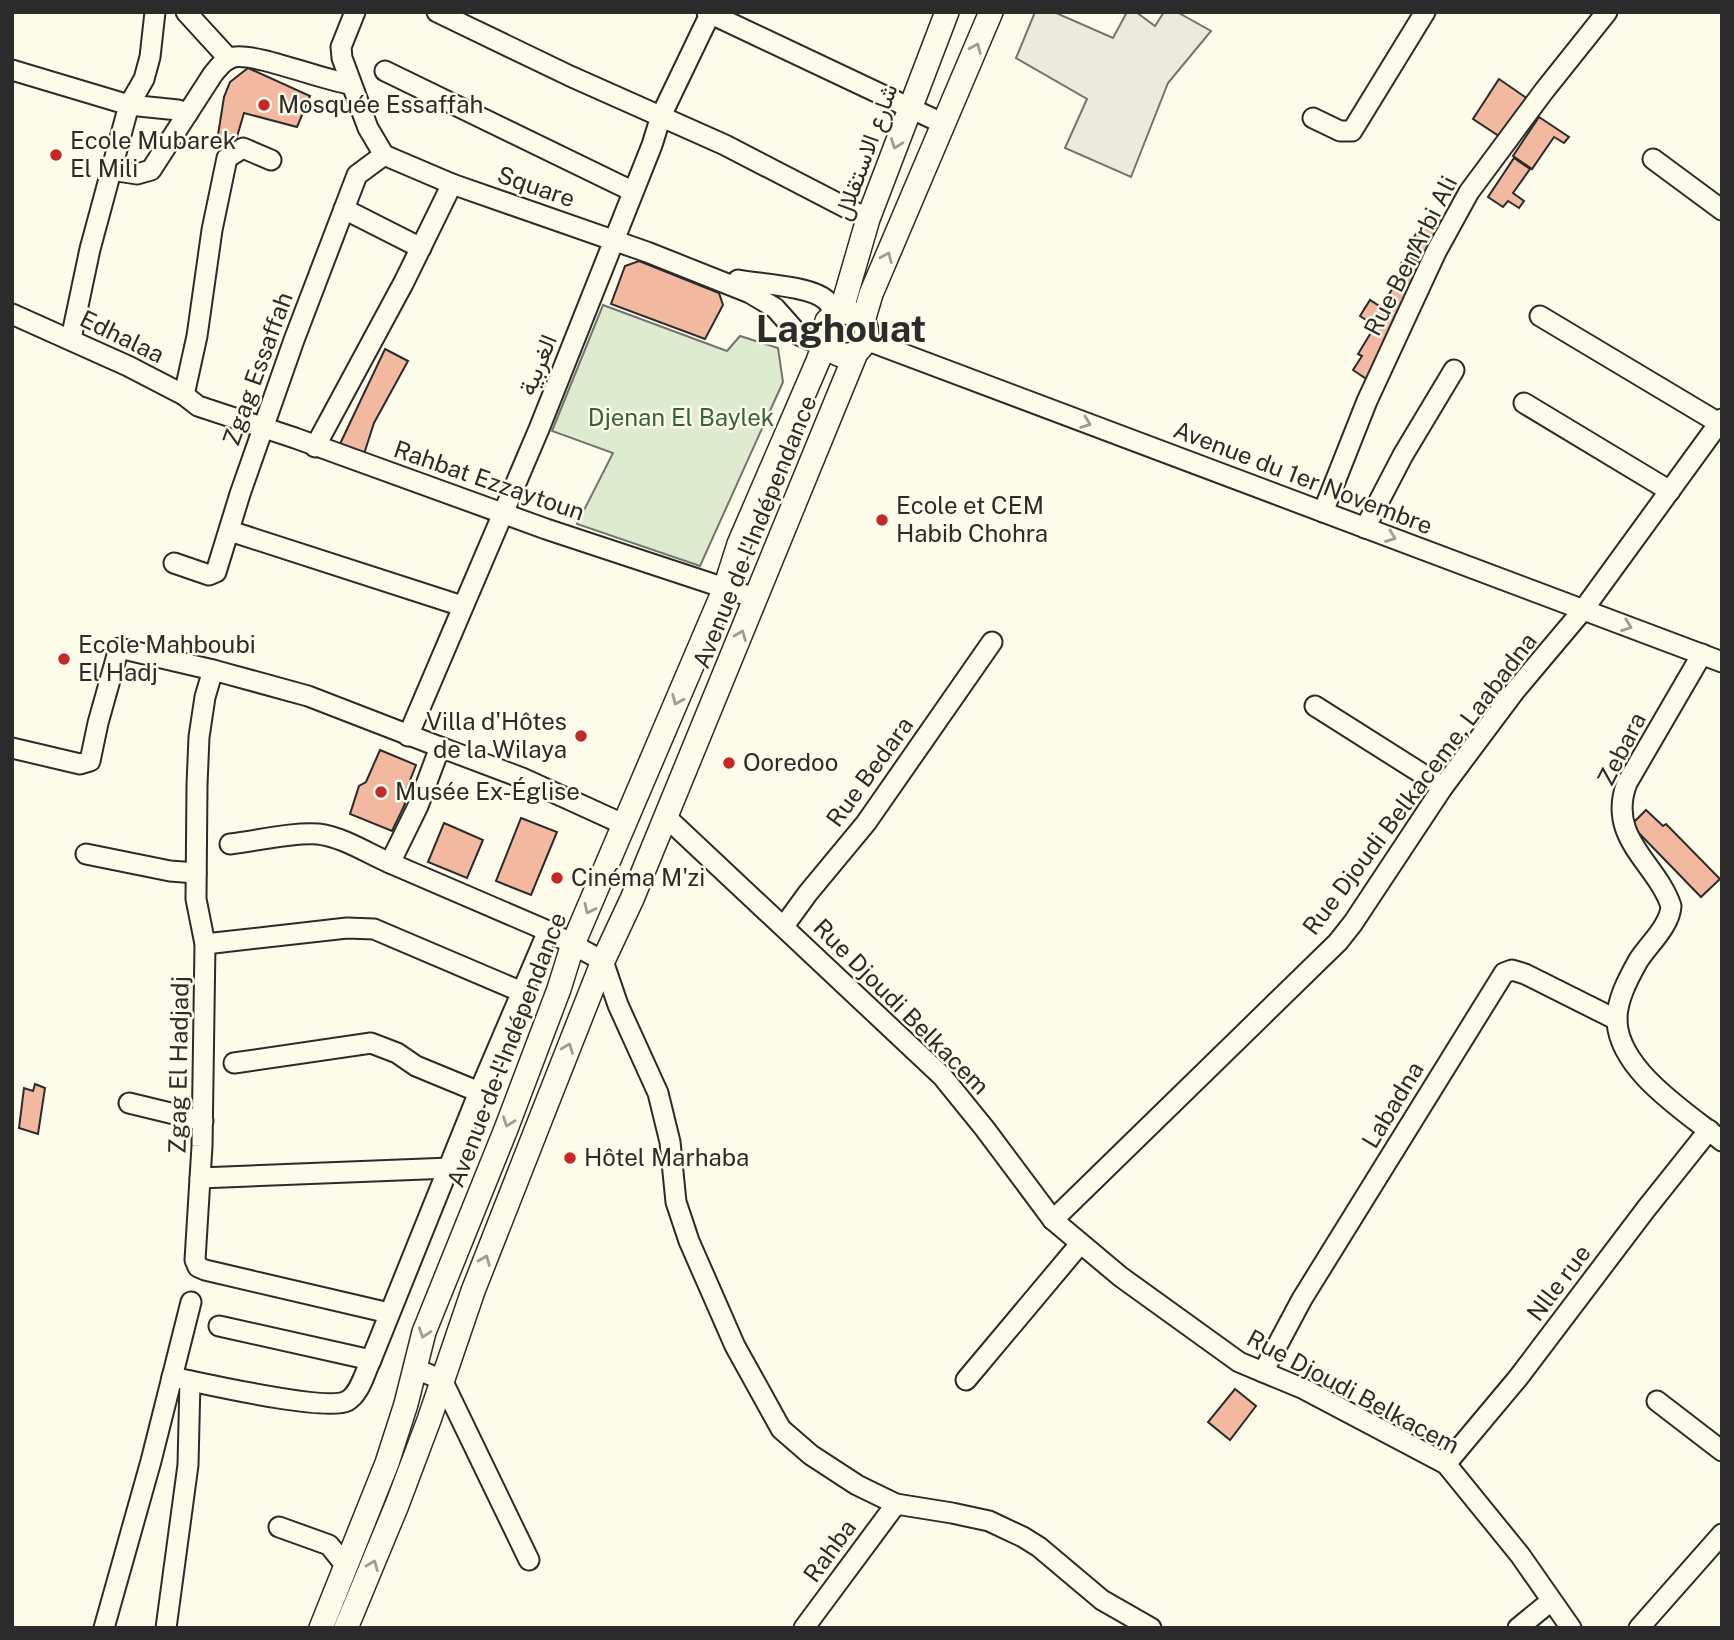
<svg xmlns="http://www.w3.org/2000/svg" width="1734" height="1640" font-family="'Public Sans',Vazirmatn,sans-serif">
	<rect width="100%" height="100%" fill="#fdfbea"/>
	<path fill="#deebd1" stroke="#74746e" stroke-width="2" d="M603,305L727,351L740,336L778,348L783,382L700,566L577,524L613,453L552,431Z"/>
	<path fill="#eceadb" stroke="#74746e" stroke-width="2" d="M1035,12H1054L1113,38L1127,12H1136L1155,26L1164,12H1177L1211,31L1168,83L1131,177L1065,148L1087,99L1016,58Z"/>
	<g fill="#f2b8a0" stroke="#2b2b2b" stroke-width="2">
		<path d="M248,68L310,96L297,127L244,113L234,147L217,141L224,97L230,82Z"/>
		<path d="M1499,79L1528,99L1502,138L1473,119Z"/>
		<path d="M1539,117L1569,137L1564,143L1554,137L1532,169L1513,156Z"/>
		<path d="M1514,158L1530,169L1513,193L1524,201L1519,208L1508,201L1503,207L1488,197Z"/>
		<path d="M1429,212L1448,223L1427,259L1408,247Z"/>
		<path d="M1407,255L1425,267L1368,380L1353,370L1362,356L1358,354L1375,326L1360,316L1370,300L1381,307L1404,270L1399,267Z"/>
		<path d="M639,261L719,293L723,305L705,339L611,304L625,266Z"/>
		<path d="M385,349L408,361L374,423L364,454L339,446Z"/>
		<path d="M380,750L416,765L403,798L405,804L392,831L350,814L359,786L366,782Z"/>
		<path d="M1646,810L1663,826L1666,824L1720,879L1701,897L1631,825Z"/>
		<path d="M521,818L557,832L531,895L496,881Z"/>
		<path d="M444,823L483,840L467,878L428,862Z"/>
		<path d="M35,1084L45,1088L38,1134L19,1128L24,1088L33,1091Z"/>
		<path d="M1235,1389L1256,1406L1230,1440L1208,1422Z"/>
	</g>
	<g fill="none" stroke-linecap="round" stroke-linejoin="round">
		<defs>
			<g id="minor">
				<path d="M186,12L229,59"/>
				<path d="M355,12L341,47L342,58L368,128L384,155L452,184L647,252L750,293L775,308L799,335L810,340L824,339"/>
				<path d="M437,12L570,76L725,145L868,219"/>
				<path d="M707,12L944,124"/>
				<path d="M12,70L129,105L178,110L188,113"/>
				<path d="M385,71L632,191"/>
				<path d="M1313,118L1340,131H1352L1425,12"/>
				<path d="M1653,159L1722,210"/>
				<path d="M111,170L137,174L151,170L213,74C219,67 224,59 234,57C256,53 322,80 350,84"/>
				<path d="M344,209L421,248"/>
				<path d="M738,280C760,284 810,286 826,300C830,304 833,309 836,313"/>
				<path d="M12,314L128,366L184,395L198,406L295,438L546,529L755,598"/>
				<path d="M1540,316L1719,423"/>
				<path d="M71,339L90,249L129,105L144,79L150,57L155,12"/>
				<path d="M866,340L1722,662"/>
				<path d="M184,395L197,336L212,230L227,158L243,148L271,160"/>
				<path d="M1524,403L1670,491"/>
				<path d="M315,447L404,282L452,184"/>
				<path d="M1323,512L1367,401L1436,252L1469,192L1544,91L1607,12"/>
				<path d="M1365,528L1403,455L1454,370"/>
				<path d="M230,531L462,606"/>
				<path d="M174,563L209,575L216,572L240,494L294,340L357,175L384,155"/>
				<path d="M1702,654L1627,783C1606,838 1657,863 1671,906C1670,926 1648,945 1638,961C1628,979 1616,1001 1617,1022C1620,1071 1686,1112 1722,1141"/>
				<path d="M213,670L205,697L199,737L197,785L196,899L205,944L202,1146L195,1260L198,1267L205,1270L389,1313"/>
				<path d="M1315,706L1443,787"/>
				<path d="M408,736L539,429L652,145L661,116L711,12"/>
				<path d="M440,747L522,778L625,825"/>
				<path d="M12,748L80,764L90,761L98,723L119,648L213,670L308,696L440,747L418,806L390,863L548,931L603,961L618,1005L658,1093L670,1142L676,1202L689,1241L735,1346L781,1429L811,1455L857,1485L896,1504L952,1513L989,1521L1023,1537L1039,1547L1102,1600L1151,1628"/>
				<path d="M666,817L942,1076L985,1129L1053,1220L1121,1277L1239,1362L1304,1389L1446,1464L1520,1555L1571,1628"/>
				<path d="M230,844C257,841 292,832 318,834C343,837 367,853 390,863"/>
				<path d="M86,854L170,871L196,873"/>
				<path d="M784,926L808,893L866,823L992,642"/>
				<path d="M205,944L347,928L374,929L522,992"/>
				<path d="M234,1063L371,1043L397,1053L416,1066L479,1092"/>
				<path d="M129,1103L203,1121"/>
				<path d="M200,1178L450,1168"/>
				<path d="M1053,1220L1338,942L1353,923L1443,787L1514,692L1583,610L1722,419"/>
				<path d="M219,1326L371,1360"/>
				<path d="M414,1368L442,1380L529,1560"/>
				<path d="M1263,1372L1302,1299L1504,973L1512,970L1525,974L1617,1020"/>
				<path d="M172,1377C202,1383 326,1412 347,1401C360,1394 365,1372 371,1360L479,1092L548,931"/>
				<path d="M966,1380L1080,1244"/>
				<path d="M1657,1401L1722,1451"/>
				<path d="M1446,1464L1518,1378L1646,1209L1709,1130"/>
				<path d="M279,1527L329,1545L346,1566"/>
				<path d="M104,1628L151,1461L191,1302"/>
				<path d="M166,1628L188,1465L190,1381"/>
				<path d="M804,1628L896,1504"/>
				<path d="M1518,1628L1551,1601"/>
				<path d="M1639,1628L1722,1534"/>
			</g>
			<g id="major">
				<path d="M841,312L868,219L947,12"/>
				<path d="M863,321L871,294L991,12"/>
				<path d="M321,1628L387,1463L406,1404L424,1332L506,1129L559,989L573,944L725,588L739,544L818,361L825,342L823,333L827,321L836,313L847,312C891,323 851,381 825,342"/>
				<path d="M346,1628L397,1505L429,1420L473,1291L541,1118L603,961L632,899L856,353"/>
			</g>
		</defs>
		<use href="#minor" stroke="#2b2b2b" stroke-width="23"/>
		<use href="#major" stroke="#2b2b2b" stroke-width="26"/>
		<use href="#minor" stroke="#fdfbea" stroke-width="19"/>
		<use href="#major" stroke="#fdfbea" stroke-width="23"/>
	</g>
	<defs><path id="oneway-chevron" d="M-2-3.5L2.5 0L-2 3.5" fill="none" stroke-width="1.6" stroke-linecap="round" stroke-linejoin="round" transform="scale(1.75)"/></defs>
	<g stroke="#9e9d94">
		<use href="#oneway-chevron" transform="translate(976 48) rotate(-67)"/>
		<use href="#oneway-chevron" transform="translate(896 144) rotate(110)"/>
		<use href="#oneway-chevron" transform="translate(887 257) rotate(-67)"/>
		<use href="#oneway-chevron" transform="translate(1086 423) rotate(21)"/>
		<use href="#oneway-chevron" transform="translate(1391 537) rotate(21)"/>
		<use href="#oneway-chevron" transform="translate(1627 626) rotate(20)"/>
		<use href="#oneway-chevron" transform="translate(741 635) rotate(-68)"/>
		<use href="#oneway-chevron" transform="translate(677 700) rotate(113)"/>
		<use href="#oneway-chevron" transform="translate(589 909) rotate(115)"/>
		<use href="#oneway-chevron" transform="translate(568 1048) rotate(-69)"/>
		<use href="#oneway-chevron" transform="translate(508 1122) rotate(110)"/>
		<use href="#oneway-chevron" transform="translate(485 1260) rotate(-68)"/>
		<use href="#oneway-chevron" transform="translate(424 1333) rotate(108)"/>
		<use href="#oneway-chevron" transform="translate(373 1565) rotate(-68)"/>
	</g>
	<g fill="#c62828" stroke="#fdfbea" stroke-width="2.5">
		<circle cx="264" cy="105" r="7"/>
		<circle cx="56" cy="155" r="7"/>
		<circle cx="882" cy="520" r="7"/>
		<circle cx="64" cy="659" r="7"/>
		<circle cx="581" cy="736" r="7"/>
		<circle cx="729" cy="763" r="7"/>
		<circle cx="381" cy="792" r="7"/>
		<circle cx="557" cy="878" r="7"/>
		<circle cx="570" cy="1158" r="7"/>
	</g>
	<g text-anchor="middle" stroke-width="5" stroke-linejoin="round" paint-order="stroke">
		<g font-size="24" fill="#2b2b2b" stroke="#fdfbea" text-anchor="start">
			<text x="278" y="113">Mosquée Essaffah</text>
			<text x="70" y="149">Ecole Mubarek<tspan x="70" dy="28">El Mili</tspan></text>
			<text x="896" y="514">Ecole et CEM<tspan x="896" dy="28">Habib Chohra</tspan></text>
			<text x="78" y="653">Ecole Mahboubi<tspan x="78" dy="28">El Hadj</tspan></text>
			<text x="567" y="730" text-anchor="end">Villa d'Hôtes<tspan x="567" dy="28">de la Wilaya</tspan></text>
			<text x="743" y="771">Ooredoo</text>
			<text x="395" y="800">Musée Ex-Église</text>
			<text x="571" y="886">Cinéma M'zi</text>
			<text x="584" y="1166">Hôtel Marhaba</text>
		</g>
		<g font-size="24" fill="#2b2b2b" stroke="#fdfbea">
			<text transform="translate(866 152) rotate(-70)" y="8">شارع الاستقلال</text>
			<text transform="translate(536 187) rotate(19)" y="8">Square</text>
			<text transform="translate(1411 256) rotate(-63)" y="8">Rue BenArbi Ali</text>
			<text transform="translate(122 337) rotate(26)" y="8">Edhalaa</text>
			<text transform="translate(538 365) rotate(-68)" y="8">الغربية</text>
			<text transform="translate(258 369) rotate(-70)" y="8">Zgag Essaffah</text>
			<text transform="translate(1303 478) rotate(21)" y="8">Avenue du 1er Novembre</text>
			<text transform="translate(489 481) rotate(19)" y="8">Rahbat Ezzaytoun</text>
			<text transform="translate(755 532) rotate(-68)" y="8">Avenue de l'Indépendance</text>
			<text transform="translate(1622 749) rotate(-63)" y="8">Zebara</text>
			<text transform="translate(870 772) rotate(-54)" y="8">Rue Bedara</text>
			<text transform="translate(1420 784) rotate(-53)" y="8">Rue Djoudi Belkaceme, Laabadna</text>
			<text transform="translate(901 1007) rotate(45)" y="8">Rue Djoudi Belkacem</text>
			<text transform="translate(507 1050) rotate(-69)" y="8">Avenue de l'Indépendance</text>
			<text transform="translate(179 1065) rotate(-89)" y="8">Zgag El Hadjadj</text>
			<text transform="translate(1393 1105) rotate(-59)" y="8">Labadna</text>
			<text transform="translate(1559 1283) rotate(-53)" y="8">Nlle rue</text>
			<text transform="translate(1353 1392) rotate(28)" y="8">Rue Djoudi Belkacem</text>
			<text transform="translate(830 1551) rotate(-54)" y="8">Rahba</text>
		</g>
		<g font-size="24" fill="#34623c" stroke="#fdfbea">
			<text x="681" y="426">Djenan El Baylek</text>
		</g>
		<g font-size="38" font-weight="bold" fill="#2b2b2b" stroke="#fdfbea">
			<text x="841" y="342">Laghouat</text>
		</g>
	</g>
	<rect width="1734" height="1640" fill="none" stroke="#2b2b2b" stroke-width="28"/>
</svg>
